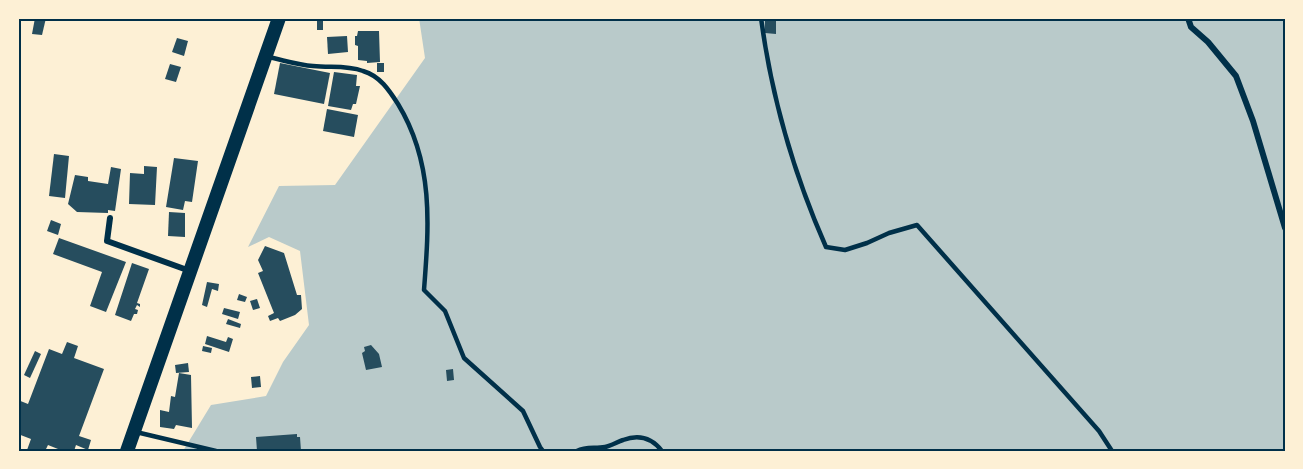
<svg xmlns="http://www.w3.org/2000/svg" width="1303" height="469" font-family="'Nunito Sans',sans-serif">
	<rect width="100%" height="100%" fill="#fdf0d5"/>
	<path fill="#b9caca" d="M419,18H1285V451H183L211,405L266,396L283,362L309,325L300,251L269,237L248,247L279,186L335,185L425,58Z"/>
	<g fill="#264d5e">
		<path d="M35,18H46L42,35L32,34Z"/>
		<rect x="317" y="19" width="6" height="11"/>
		<path d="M765,21H776V34L765,33Z"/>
		<path d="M358,31H379L380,62L367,63V61L358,60V46L355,45V36H357Z"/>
		<path d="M347,36L348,52L328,54L327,37Z"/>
		<path d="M177,38L188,41L184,56L172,52Z"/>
		<path d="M280,63L330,73L324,104L274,94Z"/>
		<rect x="377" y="63" width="7" height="9"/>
		<path d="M170,64L181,67L176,82L165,79Z"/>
		<path d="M334,72L357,75L356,86H360L356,104H353L351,110L328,106Z"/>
		<path d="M327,109L358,115L354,137L323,131Z"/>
		<path d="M54,154L69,156L65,198L49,196Z"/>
		<path d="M174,158L198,161L192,202L185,201L183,210L166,207Z"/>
		<path d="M144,166L157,167L155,205L129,204L130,173L144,174Z"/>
		<path d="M111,167L121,169L115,211L108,210V213L77,212L68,204L75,175L88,177V181L108,184Z"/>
		<path d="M169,212L185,213V237L168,236Z"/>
		<path d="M51,220L61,224L58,235L47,231Z"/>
		<path d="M59,238L126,262L106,312L90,306L102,272L53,254Z"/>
		<path d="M265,246L284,253L297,295H301L302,309L295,315L280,321L278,318L270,321L268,316L274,313L258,273L263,271L258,260Z"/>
		<path d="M132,263L149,269L137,303L140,304V307L137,305L135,309L138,310L137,314H134L131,321L115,315Z"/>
		<path d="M207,282L219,284L218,291L212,289L207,307L202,305Z"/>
		<path d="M239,294L247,297L245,302L237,300Z"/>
		<path d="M257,299L260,308L253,310L250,301Z"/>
		<path d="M224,308L240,312L238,319L222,314Z"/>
		<path d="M228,319L241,324L240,328L226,324Z"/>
		<path d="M207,336L226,342L228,337L233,339L229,352L205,344Z"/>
		<path d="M67,342L78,346L74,358L104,369L79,436L91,440L88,450L76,445L74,451H63L48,445L45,451H30L27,450L31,439L18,434V400L28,404L49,349L62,354Z"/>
		<path d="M371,345L379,354L382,367L366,370L362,353L365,351L364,347Z"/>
		<path d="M203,346L212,348L211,353L202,351Z"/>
		<path d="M35,351L41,354L30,378L24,375Z"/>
		<path d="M188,363L189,372L176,373L175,365Z"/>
		<path d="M453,369L454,380L447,381L446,370Z"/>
		<path d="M179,373L191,375L192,428L176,425L174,429L160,427V410L169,412L171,396L175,397Z"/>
		<path d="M260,376L261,387L252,388L251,377Z"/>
		<path d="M297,434V437H300L301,451H257L256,437Z"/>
	</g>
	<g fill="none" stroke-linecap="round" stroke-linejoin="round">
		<g stroke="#003049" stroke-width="4.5">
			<path d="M761,18C772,100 793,172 826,247L845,250L867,243L889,233L917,225L1099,431L1112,451"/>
			<path d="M268,57C283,60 298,65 313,66C330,68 346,65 363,71C380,76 389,90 398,104C434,163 429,225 424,290L445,311L464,358L523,411L540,447L543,451"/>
			<path d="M136,432L216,451"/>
			<path d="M577,451C586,446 595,449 605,447C611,446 617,442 623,440C639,434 652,438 662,451"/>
		</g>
		<g stroke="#003049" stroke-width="6">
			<path d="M1188,18L1191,27L1208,42L1236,76L1253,121L1285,228"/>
			<path d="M110,218L107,241L190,271"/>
		</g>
		<path stroke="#003049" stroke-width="14" d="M127,451L279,18"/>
	</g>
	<rect width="1303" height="469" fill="none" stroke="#fdf0d5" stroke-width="39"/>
	<rect x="20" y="20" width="1264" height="430" fill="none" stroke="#003049" stroke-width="2"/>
</svg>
